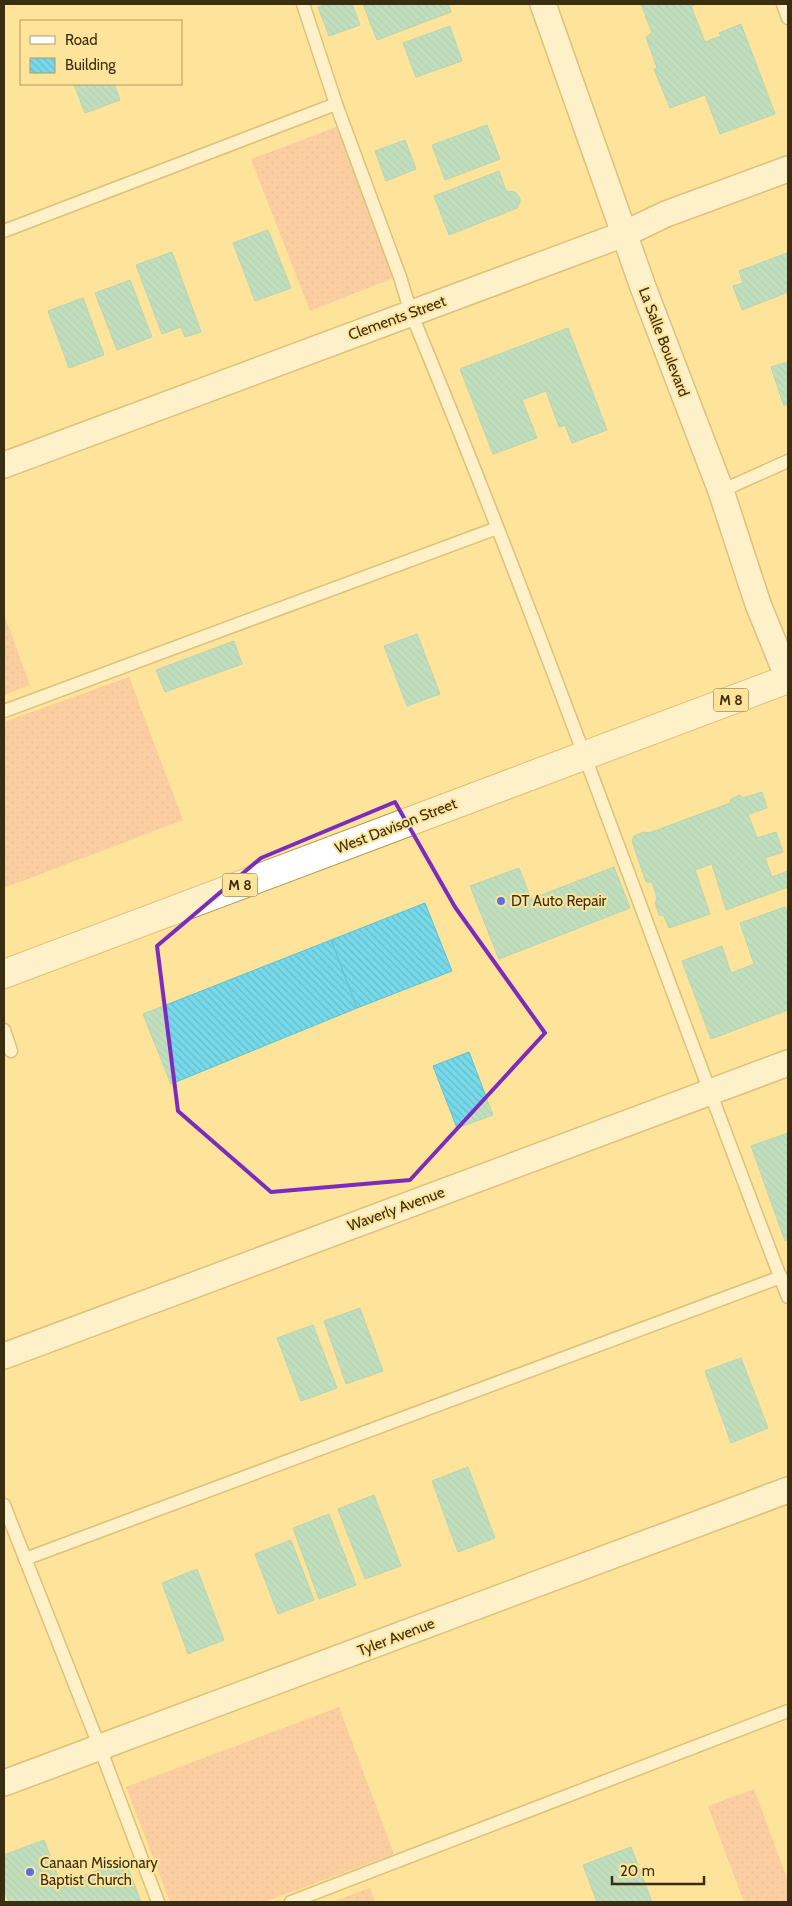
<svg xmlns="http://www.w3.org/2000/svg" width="792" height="1906" font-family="Cabin,sans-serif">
	<defs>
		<pattern id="grass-dots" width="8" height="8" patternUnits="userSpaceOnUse" patternTransform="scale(1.25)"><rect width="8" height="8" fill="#f5b3a7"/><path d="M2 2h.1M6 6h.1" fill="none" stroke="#d39a8f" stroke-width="1.8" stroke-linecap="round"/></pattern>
		<pattern id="building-back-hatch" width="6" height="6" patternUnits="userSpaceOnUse" patternTransform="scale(1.25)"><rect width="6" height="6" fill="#77daeb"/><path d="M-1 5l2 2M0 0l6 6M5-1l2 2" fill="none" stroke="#68bbc8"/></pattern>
	</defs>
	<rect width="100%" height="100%" fill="#fee39a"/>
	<g fill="url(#grass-dots)">
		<path d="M339,126L396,277L310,311L251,159Z"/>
		<path d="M4,614L30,685L4,695Z"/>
		<path d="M129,677L183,820L4,888V722Z"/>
		<path d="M339,1707L394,1854L264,1902H170L126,1787Z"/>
		<path d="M754,1789L788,1881V1902H744L708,1806Z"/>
		<path d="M370,1888L375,1902H332Z"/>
	</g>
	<g fill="url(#building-back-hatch)" stroke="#5fc2d3">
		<path d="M329,4H352L360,25L329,36L318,7Z"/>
		<path d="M363,4H448L451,12L377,40Z"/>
		<path d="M641,4H697L691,6L705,42L721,36L719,33L741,24L775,114L720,134L705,95L670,108L654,69L657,68L646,37L652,33Z"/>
		<path d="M450,26L462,61L416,77L403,43Z"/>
		<path d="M74,84H114L120,100L85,113Z"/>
		<path d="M487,125L500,159L445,180L432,145Z"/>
		<path d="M405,140L416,169L386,181L375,151Z"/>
		<path d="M499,171L506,191L515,192L520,198V202L517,208L449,235L434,196Z"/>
		<path d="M268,230L291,288L255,301L233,243Z"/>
		<path d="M172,252L201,332L185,337L181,327L162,334L136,265Z"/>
		<path d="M787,253L788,292L742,310L733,286L743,283L739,271Z"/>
		<path d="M130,280L152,337L117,350L95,293Z"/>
		<path d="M83,298L104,355L69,368L48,311Z"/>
		<path d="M568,328L607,430L572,443L565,425L559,427L546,391L522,400L537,438L493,454L460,369Z"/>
		<path d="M788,362V404L784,406L771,367Z"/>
		<path d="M417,634L440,694L407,706L384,646Z"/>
		<path d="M234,641L242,664L165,692L156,670Z"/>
		<path d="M762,792L767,808L748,814L757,838L776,832L783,852L765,858L772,877L788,871V887L726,910L712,864L695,870L710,914L669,928L664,916L659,915L655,903L657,898L652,882H646L632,841L634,836L644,832L649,833L730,803L731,799L740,795L743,798Z"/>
		<path d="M614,867L630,908L499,959L470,886L519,868L531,899Z"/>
		<path d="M425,903L452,971L357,1008L331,940Z"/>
		<path d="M785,907L788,914V1010L711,1039L682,961L722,946L731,973L754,964L740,923Z"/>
		<path d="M331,940L357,1008L171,1084L143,1014Z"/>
		<path d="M469,1052L493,1115L457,1128L433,1066Z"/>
		<path d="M788,1133V1240L785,1241L751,1146Z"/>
		<path d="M360,1308L383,1371L346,1384L324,1321Z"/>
		<path d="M313,1325L337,1388L301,1401L277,1338Z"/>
		<path d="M741,1358L768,1428L731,1443L705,1371Z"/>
		<path d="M468,1467L495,1538L458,1552L432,1481Z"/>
		<path d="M374,1495L401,1566L365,1579L338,1509Z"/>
		<path d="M329,1514L356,1585L319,1599L293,1528Z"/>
		<path d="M291,1540L314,1600L278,1614L255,1554Z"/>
		<path d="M197,1569L224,1640L188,1654L162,1583Z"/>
		<path d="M44,1840L61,1884L125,1860L141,1902H9L4,1889V1855Z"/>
		<path d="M631,1847L652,1902H597L583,1865Z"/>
	</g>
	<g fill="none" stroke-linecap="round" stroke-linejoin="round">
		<defs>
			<g id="service">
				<path d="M303,4L336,104L400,277L411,313C546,637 661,969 788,1297"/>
				<path d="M783,4L788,18"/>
				<path d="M4,231L336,104"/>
				<path d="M721,491L788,461"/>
				<path d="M4,711L497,528"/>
				<path d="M4,1030L11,1051"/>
				<path d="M4,1505L100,1748L158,1902"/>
				<path d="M25,1559L781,1277"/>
				<path d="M291,1902L788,1711"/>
			</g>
			<g id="minor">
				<path d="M543,4L643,287L721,491L758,604L788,678"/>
				<path d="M4,465L624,234L666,214L788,169"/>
				<path d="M4,1356L788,1063"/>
				<path d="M4,1783L788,1490"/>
			</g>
			<path id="trunk" d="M4,974L788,679"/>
		</defs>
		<use href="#service" stroke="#b29852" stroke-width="15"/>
		<use href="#minor" stroke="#b29852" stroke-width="28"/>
		<use href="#trunk" stroke="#b29852" stroke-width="30"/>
		<use href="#service" stroke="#fff" stroke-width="12"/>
		<use href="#minor" stroke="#fff" stroke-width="25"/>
		<use href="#trunk" stroke="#fff" stroke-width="28"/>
	</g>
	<path d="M0 0H792V1906H0ZM395,802L455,907L545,1033L410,1180L271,1192L178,1111L157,946L261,858Z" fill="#fee39a" fill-opacity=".55" fill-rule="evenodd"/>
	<path fill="none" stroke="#7b2cbf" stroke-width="4" stroke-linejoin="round" d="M395,802L455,907L545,1033L410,1180L271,1192L178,1111L157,946L261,858Z"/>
	<g fill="#5672e8" stroke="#fee39a" stroke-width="2">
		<circle cx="501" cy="901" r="5"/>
		<circle cx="30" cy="1872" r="5"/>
	</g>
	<g text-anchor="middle" stroke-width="4" stroke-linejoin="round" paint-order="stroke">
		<g fill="#fee39a" stroke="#746439" stroke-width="1">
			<rect x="713.5" y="688.5" width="35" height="23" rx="4"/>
			<rect x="222.5" y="873.5" width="35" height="23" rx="4"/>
		</g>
		<g font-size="14" font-weight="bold" fill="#392e10">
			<text x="731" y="705">M 8</text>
			<text x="240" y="890">M 8</text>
		</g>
		<g font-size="15" fill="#392e10" stroke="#fee39a">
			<text transform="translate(397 318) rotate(-20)" y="5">Clements Street</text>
			<text transform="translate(664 342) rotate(69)" y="5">La Salle Boulevard</text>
			<text transform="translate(396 826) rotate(-21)" y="5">West Davison Street</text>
			<text transform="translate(396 1209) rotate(-20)" y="5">Waverly Avenue</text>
			<text transform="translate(396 1637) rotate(-21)" y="5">Tyler Avenue</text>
		</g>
		<g font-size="15" fill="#392e10" stroke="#fee39a" text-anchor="start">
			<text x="511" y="906">DT Auto Repair</text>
			<text x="40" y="1868">Canaan Missionary<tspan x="40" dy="17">Baptist Church</tspan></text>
		</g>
	</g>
	<rect width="792" height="1906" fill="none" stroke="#392e10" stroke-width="10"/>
	<rect x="20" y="20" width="162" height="65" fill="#fee39a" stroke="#af9b63"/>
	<rect x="30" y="36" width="25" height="8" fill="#ffffff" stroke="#af9b63"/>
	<text x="65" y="45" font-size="15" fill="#392e10">Road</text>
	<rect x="30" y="58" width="25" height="15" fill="url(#building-back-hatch)" stroke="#af9b63"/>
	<text x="65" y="70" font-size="15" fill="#392e10">Building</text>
	<path d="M612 1876v8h92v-8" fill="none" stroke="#392e10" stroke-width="2.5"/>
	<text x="620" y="1876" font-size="15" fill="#392e10" stroke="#fee39a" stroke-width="4" paint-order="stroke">20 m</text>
</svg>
